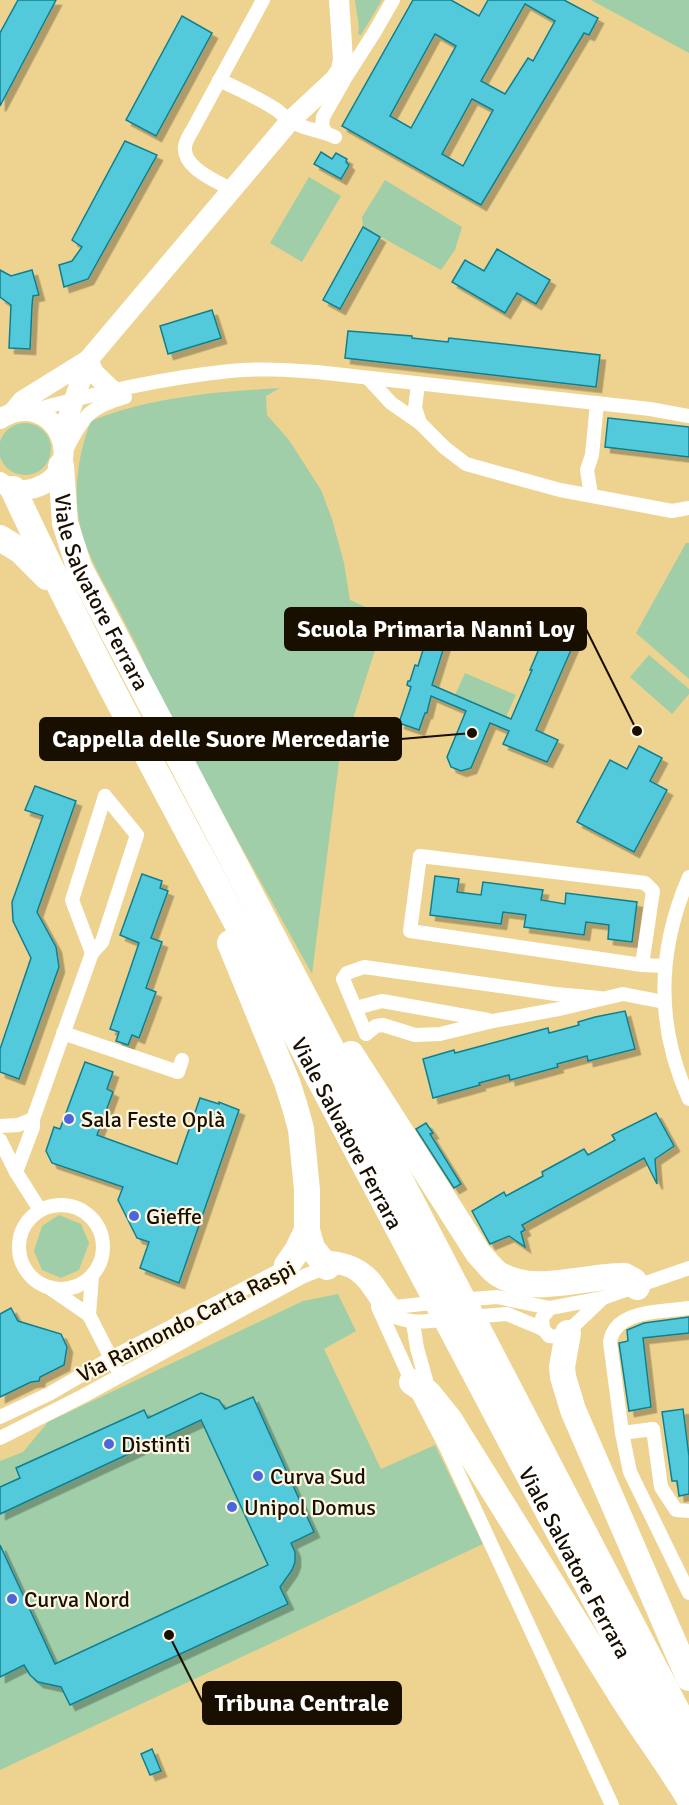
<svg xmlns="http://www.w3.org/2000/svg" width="689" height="1805" font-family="Signika,sans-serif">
	<defs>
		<filter id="shadow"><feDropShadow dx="5.5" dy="5.5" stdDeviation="0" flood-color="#0004"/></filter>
	</defs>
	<rect width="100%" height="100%" fill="#edd38f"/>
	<g fill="#a0cea8">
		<path d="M355,0H382L361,35L358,34L359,27Z"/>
		<path d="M591,0H689V53Z"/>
		<path d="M309,177L341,196L302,262L270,243Z"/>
		<path d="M385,180L462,227L455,250L441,270L363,227L362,217Z"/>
		<path d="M280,388L266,396L267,415L289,440L321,490L332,519L344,563L350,600L386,616L339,762L312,974L151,684C146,663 136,644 126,625C113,598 95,571 85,543C71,504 76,459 91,421C151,397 215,392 280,388Z"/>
		<circle cx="25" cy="449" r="26"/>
		<path d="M686,543H689V679L636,633Z"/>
		<path d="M649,655L689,689V694L672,714L630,677Z"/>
		<path d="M465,673L516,695L506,717L455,695Z"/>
		<path d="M59,1215L81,1224L89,1243L79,1270L61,1278L42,1270L34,1251L42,1226Z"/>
		<path d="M338,1294L356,1331L324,1349L381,1469L435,1445L483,1544L0,1770V1461L23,1452L48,1422L303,1301Z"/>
	</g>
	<g fill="#53c9dc" stroke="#117f8e" stroke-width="1.5" fill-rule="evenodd" filter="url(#shadow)">
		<path d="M18,0H56L0,106V33Z"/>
		<path d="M413,0H451L479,16L488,0H564L598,18L589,35L584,33L481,205L342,126ZM525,4L555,21L533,61L528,58L505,94L481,81ZM435,34L456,46L411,128L390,116ZM472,99L493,110L463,166L442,154Z"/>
		<path d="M182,16L212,33L156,136L126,120Z"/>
		<path d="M125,141L157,155L88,279L64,287L59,265L72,261L82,247L72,240Z"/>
		<path d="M321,152L332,159L336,153L347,159L346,162L349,165L341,179L314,164Z"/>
		<path d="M363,227L380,237L340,309L323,300Z"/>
		<path d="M497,249L550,280L536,304L517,293L505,313L452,282L465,260L484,271Z"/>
		<path d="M0,270L11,276L32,270L39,295L33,296L32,306L30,349L9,348L11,305L0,297Z"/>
		<path d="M212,310L221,338L168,354L160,326Z"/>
		<path d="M348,331L412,336V338L448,342L449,338L600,355L596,387L345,358Z"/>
		<path d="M608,418L689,427V457L605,447Z"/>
		<path d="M436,608L454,615L432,685L511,719L532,670H530L544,637L525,628L528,617L550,626L551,623L578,634L536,730L558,740L547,762L503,744L509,731L490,723L471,768L461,771L451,767L447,757L466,711L431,696L427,713H425L419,730L399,723L411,687L407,685L408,681H410L415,665L418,666Z"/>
		<path d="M639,746L662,758L650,781L667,790L634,852L577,822L610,760L627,769Z"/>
		<path d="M35,786L76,801L37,912L56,947L59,967L19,1079L0,1072V1049L31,958L13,921L12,902L43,816L25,810Z"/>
		<path d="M142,874L162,881L160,888L168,891L151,938L162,942L146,988L156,992L139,1038L132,1035L128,1045L116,1041L119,1032L110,1029L139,943L120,935Z"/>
		<path d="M435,876L459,879L457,892L481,895L483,882L543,890L541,900L565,904L566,893L637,902L632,942L608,939L609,925L586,922L584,935L524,927L526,915L503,912L501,924L430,915Z"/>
		<path d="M625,1011L635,1049L588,1061L587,1056L557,1064L558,1067L510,1080L509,1075L479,1083L480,1085L433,1098L423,1059L454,1050L455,1053L548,1028L549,1033L579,1025L578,1022L595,1017Z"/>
		<path d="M85,1062L113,1072L107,1089L113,1092L97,1135L177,1164L200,1098L219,1104V1102L239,1110L179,1283L140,1268L149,1242L137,1238L118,1200L123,1187L52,1163L46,1151L54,1127L60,1129Z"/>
		<path d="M656,1113L674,1146L655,1159L657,1184L644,1158L522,1225L525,1230L521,1232L525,1247L509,1236L490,1244L472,1211L504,1192L506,1196L543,1176L542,1172L584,1149L588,1155L615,1140L612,1135Z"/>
		<path d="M426,1123L433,1133L430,1134L461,1184L454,1188L416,1129Z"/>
		<path d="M11,1308L18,1321L61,1334L67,1347L64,1365L40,1377L39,1381L31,1382L0,1397V1314Z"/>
		<path d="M689,1317V1333L643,1338L651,1407L629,1411L619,1343L628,1341L627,1330L644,1323Z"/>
		<path d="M201,1393L219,1400L225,1409L253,1397L314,1532L291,1543L295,1552V1562L292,1570L280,1587L288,1604L70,1705L61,1687L38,1682L30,1675L24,1665L0,1677V1545L55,1664L268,1565L201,1420L0,1514V1487L20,1478L16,1468L144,1410L148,1418Z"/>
		<path d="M683,1409L689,1456V1494L679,1496L677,1481H672L662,1412Z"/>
		<path d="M152,1749L161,1771L150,1775L141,1754Z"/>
	</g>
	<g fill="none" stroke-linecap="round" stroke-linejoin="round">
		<g stroke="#fff" stroke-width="14">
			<path d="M219,80C239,89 259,98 277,110C282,114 286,119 292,122C306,130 321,130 335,137"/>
			<path d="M342,83L374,33L393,0"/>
			<path d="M326,133L322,126L323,117L343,82"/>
			<path d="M232,190C217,181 182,168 185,146C186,140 190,134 193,129L263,0"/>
			<path d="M368,378L391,403L420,423L445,448L466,464L560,490L672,511L689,508"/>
			<path d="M418,384L415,408L420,423"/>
			<path d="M31,411C96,393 163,378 230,371C259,368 288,370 317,372L650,409L689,416"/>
			<path d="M63,455C83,420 83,409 125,397"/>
			<path d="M591,495L587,470L592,455L597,403"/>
			<path d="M689,877C657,951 655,1024 689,1099"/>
			<path d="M92,953L72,900L105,796"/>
			<path d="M642,965L653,891L645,883L420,856L410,931L642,965L665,966"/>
			<path d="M600,998L556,994L364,967L347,973L343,979L366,1034L376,1026L383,1025L415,1035L440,1034L493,1021L559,1009L623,994L664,1002"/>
			<path d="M356,1008L382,1001L488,1020"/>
			<path d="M63,1033L178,1072L182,1060"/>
			<path d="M0,1126L18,1125L33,1119"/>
			<path d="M0,1140L16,1172L40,1210"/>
			<path d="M16,1172L33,1127V1119L92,953L102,942L137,835L105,796"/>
			<circle cx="61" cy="1247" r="42"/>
			<path d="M319,1257C341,1258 360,1262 375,1280C382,1289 387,1299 395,1307"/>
			<path d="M92,1276L89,1315L115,1366"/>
			<path d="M51,1289L89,1315"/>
			<path d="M603,1298L562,1337L549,1336L543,1329L542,1318L550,1308Z"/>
			<path d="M603,1298L689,1268"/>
			<path d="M460,1300L497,1297L550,1308"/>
			<path d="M378,1307L412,1382L446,1447L612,1805"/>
			<path d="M395,1307L441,1302"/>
			<path d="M689,1308C663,1312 615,1309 610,1342L622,1433L653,1429L661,1487L676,1510L689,1511"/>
			<path d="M469,1317L507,1314L543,1329"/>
			<path d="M413,1323L417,1348L429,1391"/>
			<path d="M0,1417L49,1394L111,1358L292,1264"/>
			<path d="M622,1433L630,1472L689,1593"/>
			<path d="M0,1438L83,1396L298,1279C327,1265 349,1259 370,1290C376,1298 382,1311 391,1315C411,1325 428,1321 449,1319"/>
		</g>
		<g stroke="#fff" stroke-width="20">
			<path d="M88,360L94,373L113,391"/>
			<path d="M13,412L22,401L88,360"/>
			<path d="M0,419C55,385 92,470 35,488C23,492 10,490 0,482"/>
			<path d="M61,437L88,360L290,121L335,79L341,70L343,59L339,0"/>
		</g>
		<g stroke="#fff" stroke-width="26">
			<path id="s1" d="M61,466L65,523L79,567C285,955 485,1345 689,1734"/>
			<path id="s2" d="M13,489C89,652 177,810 261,969C402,1238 545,1507 689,1775"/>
			<path d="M0,538L21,551L47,577"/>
			<path d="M230,943L287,1082L295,1107L301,1129L307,1190V1230L312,1248L327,1267"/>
			<path d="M351,1054L478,1253C484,1259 490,1268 497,1273C532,1297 586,1275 625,1276L634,1281L637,1287"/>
			<path d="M287,1265L297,1251L307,1230"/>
			<path d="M568,1333L562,1367L563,1377L573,1410L689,1678"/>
			<path d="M412,1382L428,1393L449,1419C505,1508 560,1598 616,1687C639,1725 666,1760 689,1798"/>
		</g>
	</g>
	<g fill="#4b66da" stroke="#fdf6e2" stroke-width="2">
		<circle cx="69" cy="1119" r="6"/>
		<circle cx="134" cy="1216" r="6"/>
		<circle cx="109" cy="1444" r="6"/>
		<circle cx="258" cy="1476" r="6"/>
		<circle cx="232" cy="1507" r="6"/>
		<circle cx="12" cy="1599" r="6"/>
	</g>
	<g text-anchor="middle" stroke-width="4.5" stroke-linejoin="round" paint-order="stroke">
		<g font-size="22" fill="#180f00" stroke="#fdf6e2">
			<text dy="8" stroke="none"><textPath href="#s1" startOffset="134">Viale Salvatore Ferrara</textPath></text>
			<text dy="8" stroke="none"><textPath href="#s2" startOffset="726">Viale Salvatore Ferrara</textPath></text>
			<text transform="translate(186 1321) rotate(-27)" y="8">Via Raimondo Carta Raspi</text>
			<text dy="8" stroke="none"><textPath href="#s2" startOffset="1212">Viale Salvatore Ferrara</textPath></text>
		</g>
		<g font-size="22" fill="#180f00" stroke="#fdf6e2" text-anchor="start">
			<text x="81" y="1127">Sala Feste Oplà</text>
			<text x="146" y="1224">Gieffe</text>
			<text x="121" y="1452">Distinti</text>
			<text x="270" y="1484">Curva Sud</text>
			<text x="244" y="1515">Unipol Domus</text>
			<text x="24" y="1607">Curva Nord</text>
		</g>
	</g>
	<path fill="none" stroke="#180f00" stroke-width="2" d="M637 731L586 629M472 733L401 739M169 1635L203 1703"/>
	<g fill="#180f00" stroke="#fdf6e2" stroke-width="2">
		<circle cx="637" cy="731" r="6"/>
		<circle cx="472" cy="733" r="6"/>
		<circle cx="169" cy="1635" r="6"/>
	</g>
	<g fill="#180f00" stroke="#180f00" stroke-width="2">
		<rect x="285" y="608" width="301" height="42" rx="6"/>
		<rect x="40" y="718" width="361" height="42" rx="6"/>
		<rect x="203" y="1682" width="198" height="42" rx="6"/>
	</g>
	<g font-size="24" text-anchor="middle" font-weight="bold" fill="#fff">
		<text x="436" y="637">Scuola Primaria Nanni Loy</text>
		<text x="221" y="747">Cappella delle Suore Mercedarie</text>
		<text x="302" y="1711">Tribuna Centrale</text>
	</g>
</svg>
